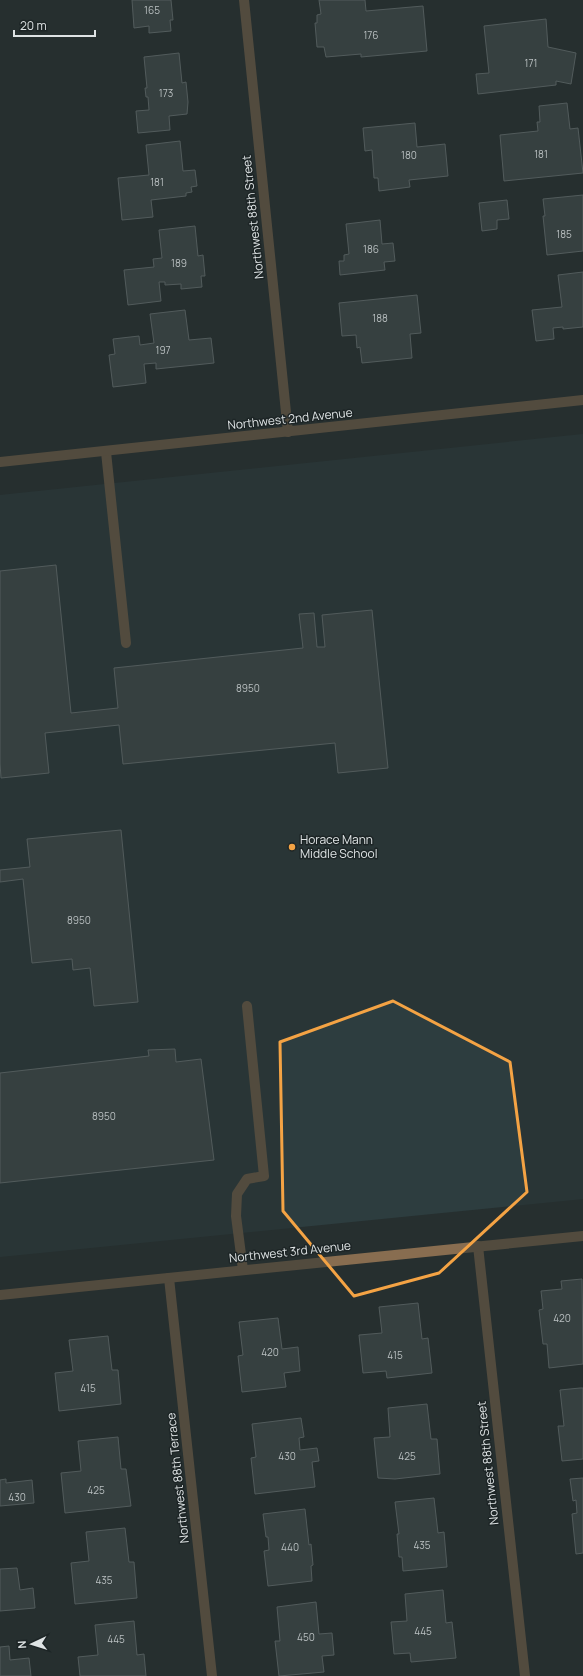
<svg xmlns="http://www.w3.org/2000/svg" width="583" height="1676" font-family="Manrope,sans-serif">
	<rect width="100%" height="100%" fill="#262f2f"/>
	<path fill="#2d3d3f" d="M583,434V1199L0,1257V495Z"/>
	<g fill="#4b5455" stroke="#869091">
		<path d="M132,0H171L173,20H170L171,31L149,33V26L134,28Z"/>
		<path d="M319,0H365L366,11L423,6L427,51L361,57V54L326,57L324,47H317L315,23H317V15L321,14Z"/>
		<path d="M546,19L548,47L576,53L571,84L556,81V85L478,94L476,74L489,73L484,26Z"/>
		<path d="M179,53L182,83L186,82L188,102L187,114L169,116L170,130L138,133L136,111L149,110L148,97H146L145,88H147L144,57Z"/>
		<path d="M567,103L570,129L578,128L583,173L504,181L500,135L538,131L537,122H540L539,106Z"/>
		<path d="M415,123L417,147L445,144L448,176L409,180L410,187L379,191L378,178H374L372,150L365,151L363,128Z"/>
		<path d="M180,141L183,171L195,170L197,186L191,187L192,192L186,193V196L151,200L153,217L122,220L118,178L149,175L146,145Z"/>
		<path d="M583,195V251L547,255L543,216H545L543,199Z"/>
		<path d="M507,200L509,219L497,220V229L482,231L479,203Z"/>
		<path d="M380,220L382,244L393,243L395,261L384,262L385,270L340,275L339,261H344V255L349,254L346,224Z"/>
		<path d="M195,226L198,256L203,255L205,276H201L202,287L181,289V284L165,285V282H159L161,301L128,305L124,270L154,267L153,259L162,258L159,230Z"/>
		<path d="M583,272V327L563,329V327L553,328L554,339L536,341L532,310L562,307L558,275Z"/>
		<path d="M417,295L421,333L410,334L412,358L362,363L360,347L357,348L356,335L342,336L339,303Z"/>
		<path d="M185,310L189,340L211,338L214,363L156,369V363L144,364L146,383L113,387L109,355L115,354L113,339L139,336L140,345L154,343L150,314Z"/>
		<path d="M56,565L71,713L118,708L114,668L303,648L299,614L314,613L317,647H325L322,615L372,610L388,768L338,773L335,743L123,764L119,725L45,733L49,773L1,778L0,763V571Z"/>
		<path d="M121,830L138,1002L94,1006L90,968L73,970L72,959L32,963L23,879L0,882V870L30,867L27,839Z"/>
		<path d="M175,1049L176,1062L201,1059L214,1160L0,1183V1073L149,1056L148,1050Z"/>
		<path d="M582,1279L583,1364L549,1368L547,1344H543L539,1310L543,1309L541,1291L562,1289L561,1281Z"/>
		<path d="M418,1303L422,1339L428,1338L432,1373L387,1378L386,1371L363,1373L359,1335L382,1333L379,1307Z"/>
		<path d="M278,1318L282,1349L298,1347L300,1371L284,1373L286,1387L242,1392L238,1356L243,1355L239,1322Z"/>
		<path d="M108,1336L112,1370H118L121,1404L59,1411L55,1373L73,1371L69,1340Z"/>
		<path d="M580,1388H583V1459L562,1461L558,1426H564L560,1390Z"/>
		<path d="M427,1404L431,1439H437L440,1474L395,1479L378,1478L374,1438L390,1437L388,1408Z"/>
		<path d="M301,1418L304,1437L299,1438L300,1450L317,1448L319,1461L312,1462L315,1487L255,1494L251,1458L256,1457L252,1424Z"/>
		<path d="M118,1437L121,1469H126L131,1506L65,1513L61,1473L81,1471L78,1441Z"/>
		<path d="M583,1478V1553L576,1554L572,1514L577,1513L576,1500L573,1501L570,1479Z"/>
		<path d="M6,1479V1483L32,1480L34,1503L0,1506V1480Z"/>
		<path d="M434,1498L438,1533L444,1532L447,1567L403,1571L402,1557H399L397,1534H399L395,1502Z"/>
		<path d="M305,1509L309,1545L311,1544L313,1565L311,1566L312,1581L268,1586L264,1551L269,1550L268,1537H266L263,1514Z"/>
		<path d="M125,1528L129,1562H134L137,1598L75,1604L71,1563L89,1561L86,1532Z"/>
		<path d="M17,1568L20,1590L33,1588L35,1608L0,1611V1569Z"/>
		<path d="M443,1590L446,1623L452,1622L456,1658L411,1662L410,1653L394,1654L391,1622L407,1621L405,1594Z"/>
		<path d="M316,1602L319,1634L332,1633L334,1655L322,1656L324,1672L279,1676L275,1641H280L277,1607Z"/>
		<path d="M134,1621L137,1655L144,1654L146,1676H80L78,1657L98,1655L95,1625Z"/>
		<path d="M9,1646L10,1660L29,1658L31,1676H0V1647Z"/>
	</g>
	<g fill="none" stroke-linecap="round" stroke-linejoin="round">
		<g stroke="#886d50" stroke-width="10">
			<path d="M244,0L288,432"/>
			<path d="M106,452L126,643"/>
			<path d="M0,462L583,400"/>
			<path d="M478,1246L525,1676"/>
			<path d="M243,1270L236,1216L237,1194L247,1179L264,1176L247,1006"/>
			<path d="M169,1278L212,1676"/>
			<path d="M0,1295L583,1236"/>
		</g>
	</g>
	<path d="M0 0H583V1676H0ZM393,1001L510,1062L527,1192L439,1273L354,1296L283,1211L280,1042Z" fill="#262f2f" fill-opacity=".55" fill-rule="evenodd"/>
	<path fill="none" stroke="#f4a344" stroke-width="3" stroke-linejoin="round" d="M393,1001L510,1062L527,1192L439,1273L354,1296L283,1211L280,1042Z"/>
	<circle fill="#f4a344" stroke="#1d2526" stroke-width="1.5" cx="292" cy="847" r="4"/>
	<g text-anchor="middle" stroke-width="3" stroke-linejoin="round" paint-order="stroke">
		<g font-size="10" fill="#b9bfc0">
			<text x="152" y="14">165</text>
			<text x="371" y="39">176</text>
			<text x="531" y="67">171</text>
			<text x="166" y="97">173</text>
			<text x="541" y="158">181</text>
			<text x="409" y="159">180</text>
			<text x="157" y="186">181</text>
			<text x="564" y="238">185</text>
			<text x="371" y="253">186</text>
			<text x="179" y="267">189</text>
			<text x="380" y="322">188</text>
			<text x="163" y="354">197</text>
			<text x="248" y="692">8950</text>
			<text x="79" y="924">8950</text>
			<text x="104" y="1120">8950</text>
			<text x="562" y="1322">420</text>
			<text x="270" y="1356">420</text>
			<text x="395" y="1359">415</text>
			<text x="88" y="1392">415</text>
			<text x="287" y="1460">430</text>
			<text x="407" y="1460">425</text>
			<text x="96" y="1494">425</text>
			<text x="17" y="1501">430</text>
			<text x="422" y="1549">435</text>
			<text x="290" y="1551">440</text>
			<text x="104" y="1584">435</text>
			<text x="423" y="1635">445</text>
			<text x="306" y="1641">450</text>
			<text x="116" y="1643">445</text>
		</g>
		<g font-size="12" fill="#dee3e4" stroke="#1d2526">
			<text transform="translate(253 217) rotate(-96)" y="4">Northwest 88th Street</text>
			<text transform="translate(290 419) rotate(-6)" y="4">Northwest 2nd Avenue</text>
			<text transform="translate(290 1252) rotate(-6)" y="4">Northwest 3rd Avenue</text>
			<text transform="translate(488 1463) rotate(-96)" y="4">Northwest 88th Street</text>
			<text transform="translate(178 1478) rotate(-96)" y="4">Northwest 88th Terrace</text>
		</g>
		<g font-size="12" fill="#dee3e4" stroke="#1d2526" text-anchor="start">
			<text x="300" y="844">Horace Mann<tspan x="300" dy="14">Middle School</tspan></text>
		</g>
	</g>
	<g transform="translate(32 1644) rotate(266)" stroke="#1d2526" stroke-width="3" paint-order="stroke">
	<path d="M0-3L7 15L0 10L-7 15Z" fill="#dee3e4"/>
	<text y="-6" font-size="11" font-weight="bold" text-anchor="middle" fill="#dee3e4">N</text>
	</g>
	<path d="M14 30v6h81v-6" fill="none" stroke="#dee3e4" stroke-width="2"/>
	<text x="20" y="30" font-size="12" fill="#dee3e4" stroke="#1d2526" stroke-width="3" paint-order="stroke">20 m</text>
</svg>
